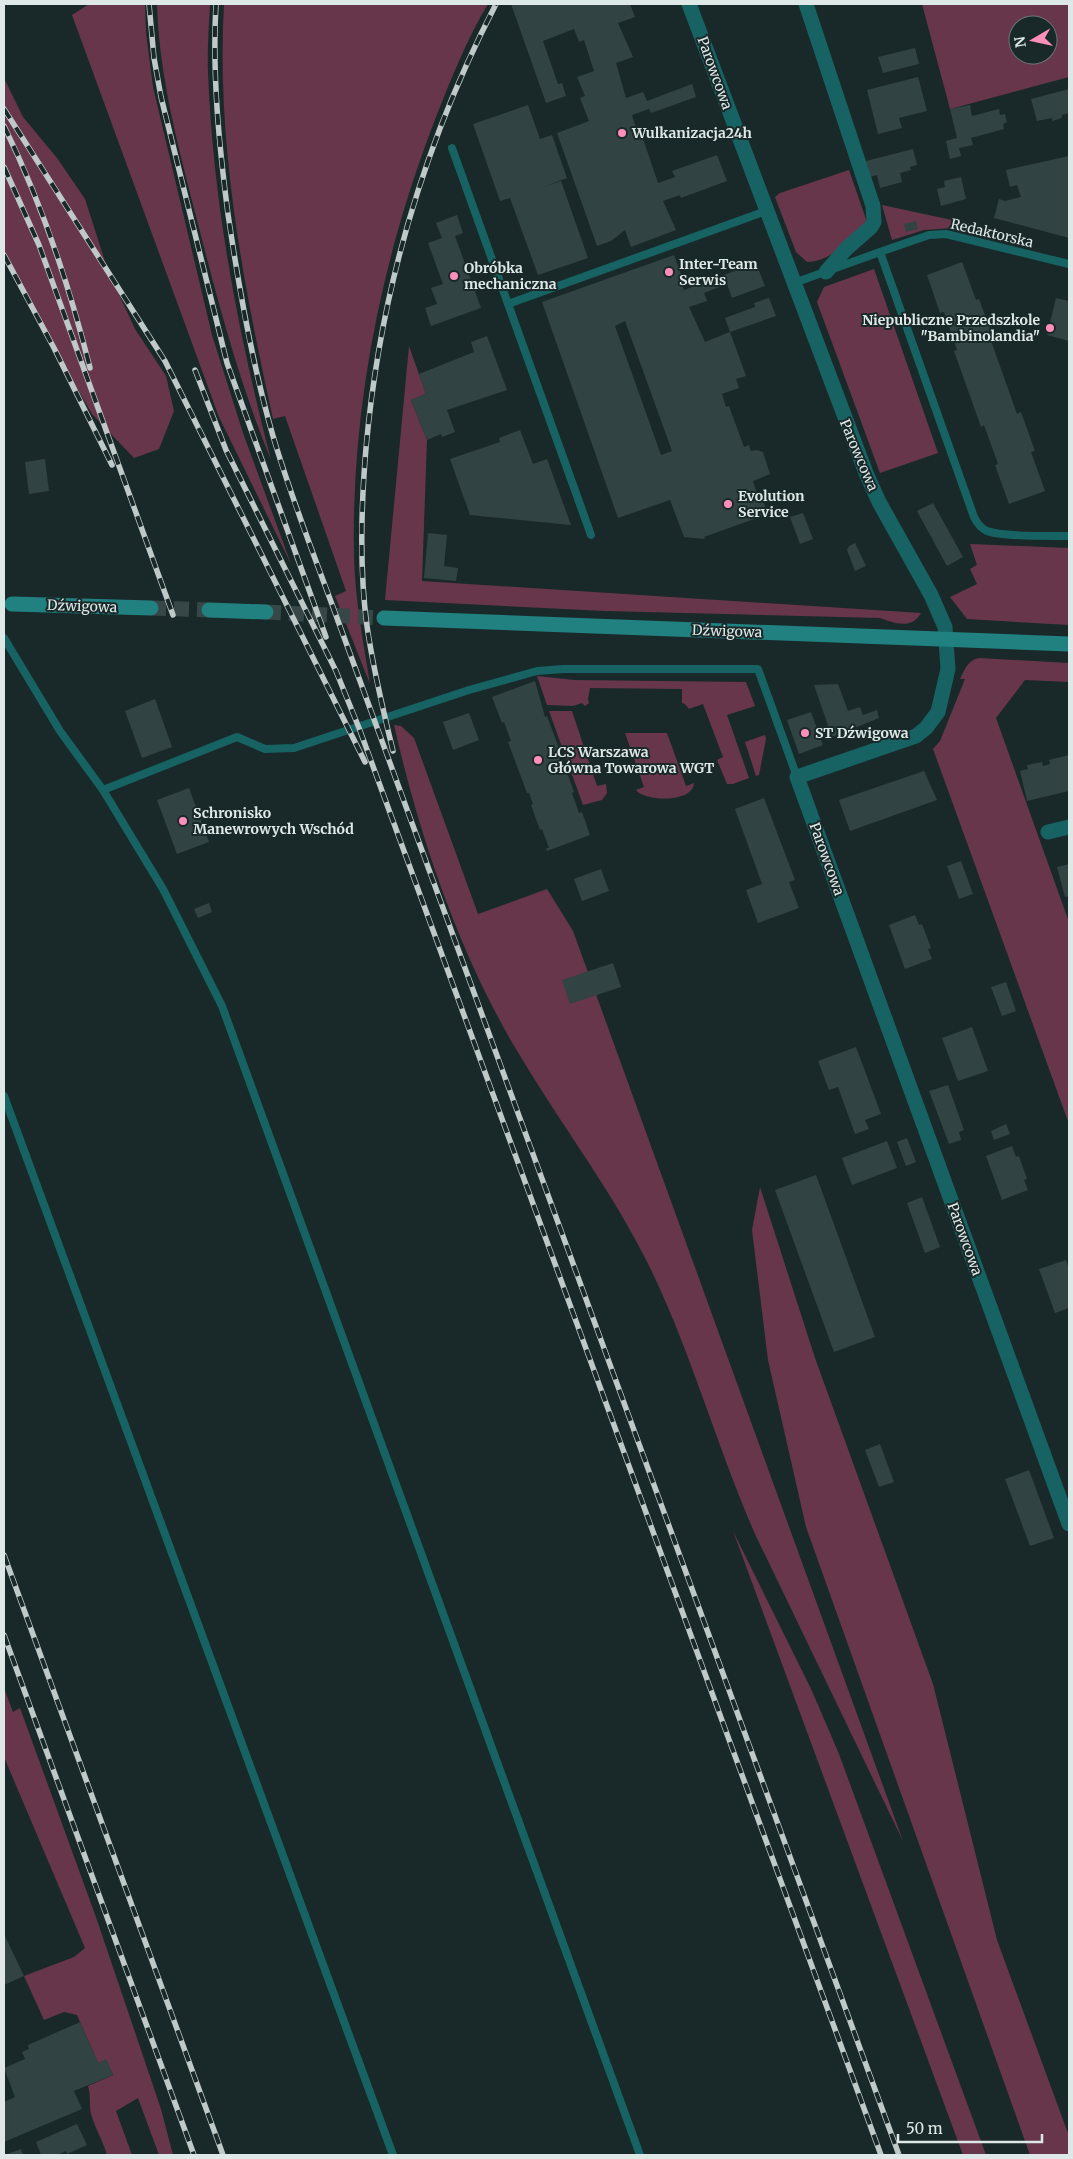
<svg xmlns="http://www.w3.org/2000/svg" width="1073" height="2159" font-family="Merriweather,serif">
	<rect width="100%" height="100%" fill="#192929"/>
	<g fill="#67364a" fill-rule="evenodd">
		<path d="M89,4H145L146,33L153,87L212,335L243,433L291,564L219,417L72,15Z"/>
		<path d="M157,4H210C209,26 207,49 208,72C213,203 238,333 271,460C239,382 218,302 197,220C179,149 159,77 157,4Z"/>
		<path d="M224,4H488C467,39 451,79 436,117C382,256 351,407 354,556C355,599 363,641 370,684L335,596L346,591L285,416L273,419C243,283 216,143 224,4Z"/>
		<path d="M922,4H1069V77L950,109ZM1018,25H1048V55H1018Z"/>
		<path d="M4,78L23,117L57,158L85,199L108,271L135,329L166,376L174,411L159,449L134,458L92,414L40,324L4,250Z"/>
		<path d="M849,170L867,222C850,239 833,261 807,262L796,252L775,197L780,193Z"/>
		<path d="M882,205L980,226L924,230L892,240Z"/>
		<path d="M874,269L938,453L880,473L817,302L824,287Z"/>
		<path d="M409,346L426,394L411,400L427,440L422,581L921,613C912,630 894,623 880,618L605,611L385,600Z"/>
		<path d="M970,544L1069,548V625L967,619L950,597L977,584L970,569L977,565Z"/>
		<path d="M979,658L1069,663V682L1025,680L996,718L1069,922V1124L933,749L940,741L965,679H960C965,669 968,660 979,658Z"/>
		<path d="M537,676L574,680L746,682L755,706L727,715L749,778L733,784H727L717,760L723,757L703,704L689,709L685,704L682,703V689L590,688L588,699L589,703L585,706L582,703L573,706L547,705Z"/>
		<path d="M549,711H572L597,786L606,784L607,793L602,800L583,805Z"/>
		<path d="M394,725L401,726L414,738L478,914L547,889L573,931L903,1841L755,1534C718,1449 693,1359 654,1276C617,1197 563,1128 519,1054C460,957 419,835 394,725Z"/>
		<path d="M625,733H667L686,786L694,783C693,803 645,802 636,790L644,787Z"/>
		<path d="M765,735L766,739L759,775L756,776L745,742Z"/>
		<path d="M760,1187L815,1358L933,1684L997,1940L1069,2136V2155H1030L806,1527L768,1360L752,1230Z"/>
		<path d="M733,1531L812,1691L839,1754L986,2155H963Z"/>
		<path d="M4,1688L13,1712L20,1708L97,1920L161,2109L173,2155H159L138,2098L116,2111L132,2155H107C103,2141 95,2128 91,2114C89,2104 91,2095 88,2086L113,2075L106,2060L98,2063L77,2015L64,2012L44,2020L24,1976L74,1957L85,1948L4,1757Z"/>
	</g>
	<g fill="#314342" fill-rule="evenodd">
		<path d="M511,4H630L635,17L618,23L633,57L616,63L626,98L643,92L647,101L692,84L696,97L651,113L649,109L632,115L636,128L639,127L658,183L675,177L672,171L717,155L727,181L681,198L680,195L663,201L676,230L631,247L625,230L611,241L597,246L557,133L589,121L580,98L585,96L577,77L594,71L584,40L579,42L574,29L543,41L558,84L562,83L566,96L546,103Z"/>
		<path d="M915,48L919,64L883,73L878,57Z"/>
		<path d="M918,77L927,111L899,118L902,128L878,134L867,90Z"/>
		<path d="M1069,89V113L1062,115V118L1052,121V118L1037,121L1031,99Z"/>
		<path d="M528,105L540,139L552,135L567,178L543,187L561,181L588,258L538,275L510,198L500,201L473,124Z"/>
		<path d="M970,105L972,116L999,109L1000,115L1005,114L1007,122L1003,124L1004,129L971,138L973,145L959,148L961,156L950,159L946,141L957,138L950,109Z"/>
		<path d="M913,149L917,165L910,167L911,170L900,173L902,182L880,188L877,175L870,177L866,161Z"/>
		<path d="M1069,156V238L994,218L999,199L1005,201L1021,197L1017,185L1010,187L1006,170Z"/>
		<path d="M961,177L966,199L941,206L937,189L945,187L944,181Z"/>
		<path d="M457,215L463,233L455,236L481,308L431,326L425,308L437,304L431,288L443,284L428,243L442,238L436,223Z"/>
		<path d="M916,221L918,229L906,232L904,224Z"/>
		<path d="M674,255L682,277L679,278L684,290L756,263L765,286L732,298L727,284L704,293L707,301L689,307L705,342L730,332L746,376L736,379L739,388L722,394L726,407L729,406L744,447L749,445L751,451L757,450L763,452L770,474L753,481L757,494L760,493L768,514L704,537L705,539L684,537L670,500L618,518L542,302ZM625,321L672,451L661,455L615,326Z"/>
		<path d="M962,262L976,300L979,299L993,337L990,338L1017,414L1021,412L1035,451L1031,452L1045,491L1009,504L995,465L998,464L984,425L981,427L954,351L957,350L944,312L940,313L927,275Z"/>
		<path d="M769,298L776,316L730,332L725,318L755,307L754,303Z"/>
		<path d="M1056,298L1069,301V341L1047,335Z"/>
		<path d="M487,336L507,390L447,410L455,432L442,437L441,434L427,440L411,400L426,394L419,374L474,352L471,342Z"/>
		<path d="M520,430L533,464L547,459L571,525L470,515L450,459L500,442L499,438Z"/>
		<path d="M45,459L49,491L29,494L25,462Z"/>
		<path d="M933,503L963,557L947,566L917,511Z"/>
		<path d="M803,513L813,539L800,544L790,517Z"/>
		<path d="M428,533L447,535L444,566L458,568L456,581L424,578Z"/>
		<path d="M855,543L866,566L855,571L847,550L849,546Z"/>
		<path d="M535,681L545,717L547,716L560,751L557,752L564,770L566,769L574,792L572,793L579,813L582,812L590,835L547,851L546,848H549L542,829L540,830L531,805L533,804L529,793H527L508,742L511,741L504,722L502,723L492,697Z"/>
		<path d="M838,684L848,711L860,707L863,715L877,710L879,718L832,737L814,685Z"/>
		<path d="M155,699L172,747L142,758L125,711Z"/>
		<path d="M811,712L823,745L799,754L787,720Z"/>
		<path d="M469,713L479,740L453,750L443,722Z"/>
		<path d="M1069,755V791L1027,801L1020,771L1028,769L1027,765L1042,762L1043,766L1050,764L1049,760Z"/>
		<path d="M924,771L937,800L850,831L839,800Z"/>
		<path d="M189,788L209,842L177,854L157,800Z"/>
		<path d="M764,798L795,880L789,882L799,908L758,923L746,890L762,884L735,809Z"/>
		<path d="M961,861L973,894L959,899L947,866Z"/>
		<path d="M1069,864V896L1065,897L1057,867Z"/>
		<path d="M601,869L609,891L582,901L574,879Z"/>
		<path d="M209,903L212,912L198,918L194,909Z"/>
		<path d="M915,915L919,925L922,924L931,948L928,949L932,959L905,969L889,925Z"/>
		<path d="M613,963L621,987L570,1004L562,980Z"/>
		<path d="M1006,982L1016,1011L1002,1016L991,987Z"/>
		<path d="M972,1027L988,1071L958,1081L942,1038Z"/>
		<path d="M856,1047L881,1114L865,1120L869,1129L855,1134L838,1087L829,1090L818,1061Z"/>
		<path d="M948,1085L964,1130L959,1132L961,1140L949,1144L929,1091Z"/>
		<path d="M1006,1124L1010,1134L994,1140L991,1131Z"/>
		<path d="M907,1138L916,1162L906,1166L897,1142Z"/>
		<path d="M887,1141L897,1168L852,1185L842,1158Z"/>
		<path d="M1012,1146L1016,1157L1019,1156L1027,1179L1024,1180L1028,1190L1002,1200L986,1156Z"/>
		<path d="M816,1175L875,1337L834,1352L775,1190Z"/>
		<path d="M922,1197L940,1247L925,1253L907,1203Z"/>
		<path d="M1066,1260L1069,1269V1308L1055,1313L1039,1269Z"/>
		<path d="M880,1444L894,1482L879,1487L865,1450Z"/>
		<path d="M1029,1470L1054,1538L1030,1546L1005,1479Z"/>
		<path d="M4,1934L24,1976L4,1985Z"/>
		<path d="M80,2022L98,2063L106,2059L113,2075L74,2091L82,2109L4,2142V2102L15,2097L4,2068L25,2059L22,2052L29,2049L28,2045Z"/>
		<path d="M77,2124L87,2145L67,2154L66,2151L57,2155H41L36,2142Z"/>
		<path d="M21,2149L23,2155H5Z"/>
	</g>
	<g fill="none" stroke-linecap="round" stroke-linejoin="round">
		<g stroke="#374646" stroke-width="15" stroke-dasharray="15 8" stroke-linecap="butt">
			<path d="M151,608L209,610"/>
			<path d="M266,612L384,618"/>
		</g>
		<g stroke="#176262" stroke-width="8">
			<path d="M452,148L591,535"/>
			<path d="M880,252L929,235L946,234L1069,264"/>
			<path d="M794,283L880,252L974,517C977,523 980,528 987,531C1003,537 1050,536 1069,536"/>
			<path d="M508,304L766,211"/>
			<path d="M4,638L60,731L103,790L163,889L222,1006L640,2155"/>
			<path d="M103,790L237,737L265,749L294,748L469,690L537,671L563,669H758L797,777"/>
			<path d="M4,1096L393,2155"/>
		</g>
		<g stroke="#176262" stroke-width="15">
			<path d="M689,4L866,473L879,502L931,595L945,627L948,669L938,712L926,728L916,736L797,777L1069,1524"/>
			<path d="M806,4L873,206L874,222L871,227L847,248L826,272"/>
			<path d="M1048,832L1069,827"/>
		</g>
		<g stroke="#218080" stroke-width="15">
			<path d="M12,604L151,608"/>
			<path d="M209,610L266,612"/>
			<path d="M384,618L1069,644"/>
		</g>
		<defs>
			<g id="rail">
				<path d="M149,4L154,58L161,97L227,363L326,637"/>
				<path d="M216,4C212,74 219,145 228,214C239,289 252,364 273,436C292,501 318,565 341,629L899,2155"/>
				<path d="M4,109L165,361L365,762"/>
				<path d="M4,126C42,204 69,284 90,368"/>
				<path d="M4,167L39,245L173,615"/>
				<path d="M4,255L54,348L112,465"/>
				<path d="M195,370L226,450L336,671L359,728L881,2155"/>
				<path d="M393,751C383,710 373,668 367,626C359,567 361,507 366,448C380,292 424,143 496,4"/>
				<path d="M4,1555L223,2155"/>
				<path d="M4,1635L194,2155"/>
			</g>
		</defs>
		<use href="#rail" stroke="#bec9c8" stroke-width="5.5"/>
		<use href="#rail" stroke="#192929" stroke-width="4" stroke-dasharray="11" stroke-linecap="butt"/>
	</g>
	<g fill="#fe8ebc" stroke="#192929" stroke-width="2">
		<circle cx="622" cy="133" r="5"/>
		<circle cx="669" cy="272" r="5"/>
		<circle cx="454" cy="276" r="5"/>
		<circle cx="1050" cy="328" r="5"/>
		<circle cx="728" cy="504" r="5"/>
		<circle cx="805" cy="733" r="5"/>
		<circle cx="538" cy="760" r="5"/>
		<circle cx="183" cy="821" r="5"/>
	</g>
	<g text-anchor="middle" stroke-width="4" stroke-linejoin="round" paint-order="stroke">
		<g font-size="14" fill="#dee8e7" stroke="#192929">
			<text transform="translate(715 73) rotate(70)" y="5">Parowcowa</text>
			<text transform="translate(992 233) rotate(13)" y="5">Redaktorska</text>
			<text transform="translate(859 455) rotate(67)" y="5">Parowcowa</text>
			<text transform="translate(82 606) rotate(2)" y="5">Dźwigowa</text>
			<text transform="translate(727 631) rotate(2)" y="5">Dźwigowa</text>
			<text transform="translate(827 859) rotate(70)" y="5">Parowcowa</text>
			<text transform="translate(965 1239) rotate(70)" y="5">Parowcowa</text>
		</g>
		<g font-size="14" font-weight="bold" fill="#dee8e7" stroke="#192929" text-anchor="start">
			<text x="632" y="138">Wulkanizacja24h</text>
			<text x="679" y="269">Inter-Team<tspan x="679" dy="16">Serwis</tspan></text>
			<text x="464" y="273">Obróbka<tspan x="464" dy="16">mechaniczna</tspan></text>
			<text x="1040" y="325" text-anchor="end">Niepubliczne Przedszkole<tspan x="1040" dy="16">"Bambinolandia"</tspan></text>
			<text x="738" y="501">Evolution<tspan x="738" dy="16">Service</tspan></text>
			<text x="815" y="738">ST Dźwigowa</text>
			<text x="548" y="757">LCS Warszawa<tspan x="548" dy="16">Główna Towarowa WGT</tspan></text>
			<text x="193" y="818">Schronisko<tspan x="193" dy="16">Manewrowych Wschód</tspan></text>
		</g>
	</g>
	<rect width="1073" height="2159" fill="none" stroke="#dee8e7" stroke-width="10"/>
	<g transform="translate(1033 40) rotate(261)"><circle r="24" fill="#192929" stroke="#687575"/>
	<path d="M0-4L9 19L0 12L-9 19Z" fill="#fe8ebc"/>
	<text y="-8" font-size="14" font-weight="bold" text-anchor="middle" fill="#dee8e7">N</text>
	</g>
	<path d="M898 2134v8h144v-8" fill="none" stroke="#dee8e7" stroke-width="2.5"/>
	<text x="906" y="2134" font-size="15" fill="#dee8e7" stroke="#192929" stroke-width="4" paint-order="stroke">50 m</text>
</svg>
